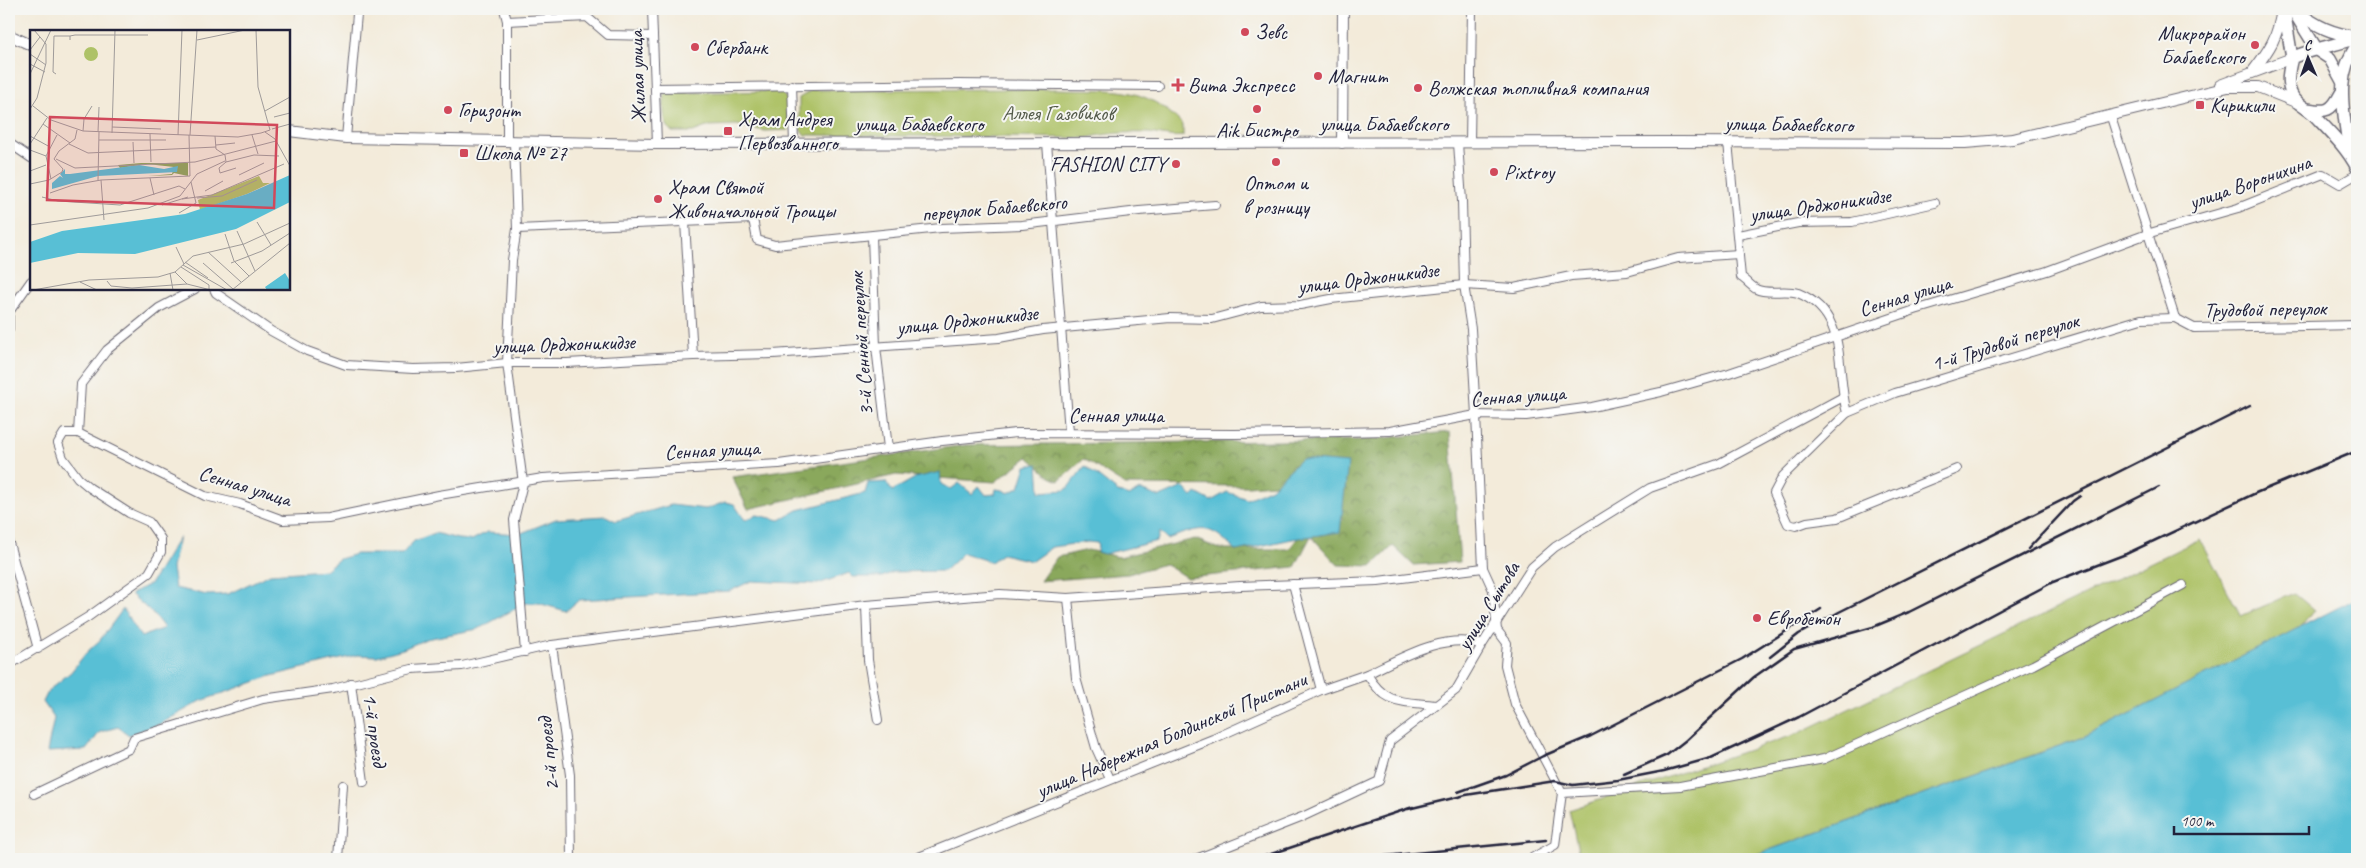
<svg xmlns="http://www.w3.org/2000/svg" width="2366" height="868" font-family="Caveat,sans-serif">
	<defs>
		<pattern id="forest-crowns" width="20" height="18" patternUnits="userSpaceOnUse" patternTransform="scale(1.25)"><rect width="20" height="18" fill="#8aa85c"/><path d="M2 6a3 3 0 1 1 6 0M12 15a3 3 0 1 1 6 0" fill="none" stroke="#70884d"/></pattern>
	</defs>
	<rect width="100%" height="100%" fill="#f6f6f2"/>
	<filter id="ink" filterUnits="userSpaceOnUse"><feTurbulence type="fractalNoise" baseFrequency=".02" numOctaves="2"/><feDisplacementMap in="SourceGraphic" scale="10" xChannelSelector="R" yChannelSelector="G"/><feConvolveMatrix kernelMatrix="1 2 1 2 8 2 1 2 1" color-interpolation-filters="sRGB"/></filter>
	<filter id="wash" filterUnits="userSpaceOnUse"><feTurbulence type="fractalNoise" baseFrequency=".0096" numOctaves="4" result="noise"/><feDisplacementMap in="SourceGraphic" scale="20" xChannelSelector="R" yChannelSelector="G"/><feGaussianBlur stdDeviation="1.12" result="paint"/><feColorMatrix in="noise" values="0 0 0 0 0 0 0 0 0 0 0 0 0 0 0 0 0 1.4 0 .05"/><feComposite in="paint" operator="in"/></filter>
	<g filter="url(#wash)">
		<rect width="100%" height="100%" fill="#f3ebda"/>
		<g fill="#aec267" stroke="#687251">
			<path d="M1058,89C1111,91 1144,83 1183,125V136C1171,138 1160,134 1148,133C1128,132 1106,133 1086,138L805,135L799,128V98L812,90Z"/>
			<path d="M781,91L787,100L789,130L765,131L737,125L709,126L693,132H672C662,122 663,107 665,93Z"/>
			<path d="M2200,539L2241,616L2294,593L2314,610L2301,627L2084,737L1744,859H1580L1569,810L1797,734Z"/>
		</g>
		<path fill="url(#forest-crowns)" stroke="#56654c" d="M1450,432L1460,562L1413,565L1393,546L1372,566L1338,565L1311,536L1295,567L1187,578L1165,564L1128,574L1040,581L1057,557L1088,550L1119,557L1195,539L1220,549H1289L1308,525L1344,519L1312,481L1248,486L1125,485L1084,459L1059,481L1050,477L1028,457L995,482L896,475L748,509L732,477L966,445L1361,440Z"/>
		<g fill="#58bfd5" stroke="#3d7088">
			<path d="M1301,459L1348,463L1340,532L1292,539L1236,551C1208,522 1203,527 1167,539L1160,532L1157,541L1104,554L1097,552L1098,543L1088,542L1052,547L1032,561L1002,554L991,562L963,553L944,571L893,572L882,577H853L849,573L818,584L751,581L730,591L579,600L566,611L538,603H526L478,629L426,639L403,649L377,656L357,655L271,676L201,701L160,724L129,735L118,727L100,732L86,750L47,752L54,718L43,702L49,690L71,672L86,653L100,640L123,609L141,637L164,628L154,615L131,594L151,583L179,537L172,568L175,588L207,595L228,594L270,574L325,570L339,559L356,554H402L414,541L435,533L458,539L472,540L487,532L519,534L556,519L606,516L616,521L671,505L706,509L725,502L734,504L745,520L757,515L780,520L798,510L865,493L868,483L886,482L892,491L915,478L940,472L941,484L951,489L959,483L972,494L979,486L986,495L995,494L996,489L1003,490L1008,493L1019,488L1026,466L1038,464L1040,492L1066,490L1085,466L1118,492L1129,496L1140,490L1160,497L1183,487L1192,497L1196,493L1211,501L1227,492L1247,499L1271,488Z"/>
			<path d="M2357,598V859H1744L2084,737Z"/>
		</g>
	</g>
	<g filter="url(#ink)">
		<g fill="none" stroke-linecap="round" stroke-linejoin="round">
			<defs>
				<g id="minor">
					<path d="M504,9L507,21V142"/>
					<path d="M652,9L657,144"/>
					<path d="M507,21L587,17L608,35L653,36"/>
					<path d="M792,85L794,143"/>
					<path d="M655,88L958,84L1158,86"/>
					<path d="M2111,117L2175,318"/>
					<path d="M346,138L357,14L360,9"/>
					<path d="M514,142L517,229L512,260L507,363L523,483L514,520L525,652"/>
					<path d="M1728,142L1741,277C1746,280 1751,286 1756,289C1768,295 1785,289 1798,293C1850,314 1835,370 1847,413L1783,476L1774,493L1788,524L1796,526L1807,522L1837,518L1957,469"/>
					<path d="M9,143L31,158"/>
					<path d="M1047,143L1069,432"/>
					<path d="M1458,143L1462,201L1464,285L1471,329L1476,415L1483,568L1493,590L1497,630L1507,643L1505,665L1515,704L1562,793L1555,845L1530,859"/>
					<path d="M1470,143L1472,9"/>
					<path d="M685,222L693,356"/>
					<path d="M517,229L753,219L757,240L775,245L941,228L1022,225L1139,211L1215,205"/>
					<path d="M1738,235L1798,223L1852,222L1935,203"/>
					<path d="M872,236L876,347L888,448"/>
					<path d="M214,289L216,293L271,331L307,351L346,365L413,369L456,368L507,363H567L693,356L773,354L999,338L1043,330L1170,318L1212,319L1261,306L1300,305L1331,299L1464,285L1514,288L1571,276L1627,272L1678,258L1739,254"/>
					<path d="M2175,318L2194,328L2357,325"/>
					<path d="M9,329V312L31,281"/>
					<path d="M1847,413L1895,393L2141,319L2175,318"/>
					<path d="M78,433L205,496L240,504L283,520L328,518L439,495L543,478L779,464L942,441L1016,433L1235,434L1390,431L1476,415L1526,416L1592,407L1661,392L1729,373L1915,310L2047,271L2150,233L2238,208L2323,174L2340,184L2357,174"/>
					<path d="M9,543L38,649"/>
					<path d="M1293,584L1321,690"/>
					<path d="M1068,598L1076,678L1096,748L1110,779"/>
					<path d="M866,605L868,660L878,720"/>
					<path d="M552,645L570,775L571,859"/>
					<path d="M9,665L88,617L149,573L161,552V539L149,522L129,513L90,488L78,478L63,458L58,443L64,433H78L81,384L107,350L159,308L195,289"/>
					<path d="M1367,674C1399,659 1446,631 1482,645"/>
					<path d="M351,683L364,782"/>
					<path d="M1562,793L1680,786L1824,759L2033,665L2183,585"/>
					<path d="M34,794L129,749L134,738L263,699L333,689L412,669L462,666L552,645L866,605L1000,594L1068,598L1240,586L1378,581L1483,568"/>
					<path d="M9,858L17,859"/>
					<path d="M338,859L343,785"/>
					<path d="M914,859L1213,739L1321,690L1367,674C1386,706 1402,701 1436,705"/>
					<path d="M1196,859L1302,817L1379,781L1390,741L1456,690L1482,645L1532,567L1555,547L1650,488L1718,464L1843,397"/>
				</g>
				<g id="secondary">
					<path d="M9,35L31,45"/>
					<path d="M2253,71C2270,49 2278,37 2282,9"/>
					<path d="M2220,85L2292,58"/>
					<path d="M289,131L346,138L657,144L1677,142L1965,143L2013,139L2228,87H2258L2298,103"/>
					<path d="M1342,143L1343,9"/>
				</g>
				<g id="primary">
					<path d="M2284,9L2292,58"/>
					<path d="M2292,9L2318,51L2330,59L2342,81"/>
					<path d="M2298,12C2318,27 2331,33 2356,37"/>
					<path d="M2357,38C2337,45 2310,49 2292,58C2289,69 2286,82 2291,93C2295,103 2305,107 2313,114C2329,131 2346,147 2357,168"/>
					<path d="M2307,109C2327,112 2331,112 2341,93"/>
					<path d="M2349,153C2345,115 2333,78 2357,45"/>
				</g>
			</defs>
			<use href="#minor" stroke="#6b6873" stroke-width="10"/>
			<use href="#secondary" stroke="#6b6873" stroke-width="12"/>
			<use href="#primary" stroke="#6b6873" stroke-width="14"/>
			<use href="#minor" stroke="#fff" stroke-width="8"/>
			<use href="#secondary" stroke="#fff" stroke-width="10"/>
			<use href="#primary" stroke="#fff" stroke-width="11"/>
			<g stroke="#22223b" stroke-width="2.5">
				<path d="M2028,549L2073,501L2080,496"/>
				<path d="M1770,657L1799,634L1839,612L2250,406"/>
				<path d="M1624,774L1667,755L1686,740L1754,677L1794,649L1873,627L1909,612L2159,487"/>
				<path d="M1458,792L1506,775L1543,756L1591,736L1742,659L1821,609"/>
				<path d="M1408,809L1466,795L1555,781L1573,785L1618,780L1664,771L1711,758L1799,717L2053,582L2126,554L2258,492L2357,451"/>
				<path d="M1256,859L1413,807"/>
				<path d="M1355,859L1546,840"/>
			</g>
		</g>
	</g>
	<g fill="#d1495b" stroke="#f6f6f2" stroke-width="2">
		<circle cx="1245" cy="32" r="5"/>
		<circle cx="2255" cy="45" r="5"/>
		<circle cx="695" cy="47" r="5"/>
		<circle cx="1318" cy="76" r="5"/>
		<path d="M1175.5 77.5h5v5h5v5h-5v5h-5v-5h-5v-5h5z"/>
		<circle cx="1418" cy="88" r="5"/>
		<rect x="2195" y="100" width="10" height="10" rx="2.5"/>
		<circle cx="1257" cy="109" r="5"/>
		<circle cx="448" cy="110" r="5"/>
		<rect x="723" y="126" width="10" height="10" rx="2.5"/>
		<rect x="459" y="148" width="10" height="10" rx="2.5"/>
		<circle cx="1276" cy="162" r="5"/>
		<circle cx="1176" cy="164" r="5"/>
		<circle cx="1494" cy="172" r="5"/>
		<circle cx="658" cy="199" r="5"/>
		<circle cx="1757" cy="618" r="5"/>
	</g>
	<g text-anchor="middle" stroke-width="4" stroke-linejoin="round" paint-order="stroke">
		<g font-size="21" fill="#22223b" stroke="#f6f6f2" text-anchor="start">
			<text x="1255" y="39">Зевс</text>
			<text x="2245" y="40" text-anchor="end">Микрорайон<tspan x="2245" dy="24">Бабаевского</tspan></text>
			<text x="705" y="54">Сбербанк</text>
			<text x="1328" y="83">Магнит</text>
			<text x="1188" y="92">Вита Экспресс</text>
			<text x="1428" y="95">Волжская топливная компания</text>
			<text x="2210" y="112">Кирикили</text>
			<text x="458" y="117">Горизонт</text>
			<text x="738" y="126">Храм Андрея<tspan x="738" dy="24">Первозванного</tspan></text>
			<text x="1257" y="137" text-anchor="middle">Aik Бистро</text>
			<text x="474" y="160">Школа № 27</text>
			<text x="1166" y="171" text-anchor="end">FASHION CITY</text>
			<text x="1504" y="179">Pixtroy</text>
			<text x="1276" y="190" text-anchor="middle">Оптом и<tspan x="1276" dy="24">в розницу</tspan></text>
			<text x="668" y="194">Храм Святой<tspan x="668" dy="24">Живоначальной Троицы</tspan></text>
			<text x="1767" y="625">Евробетон</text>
		</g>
		<g font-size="21" fill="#22223b" stroke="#f6f6f2">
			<text transform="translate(637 77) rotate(-92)" y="7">Жилая улица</text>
			<text x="919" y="131">улица Бабаевского</text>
			<text x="1384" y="131">улица Бабаевского</text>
			<text transform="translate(1789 124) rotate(1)" y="7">улица Бабаевского</text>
			<text transform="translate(2250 182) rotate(-19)" y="7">улица Воронихина</text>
			<text transform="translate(1820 205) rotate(-8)" y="7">улица Орджоникидзе</text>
			<text transform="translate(994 208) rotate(-5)" y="7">переулок Бабаевского</text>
			<text transform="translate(1368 278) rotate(-7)" y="7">улица Орджоникидзе</text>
			<text transform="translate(1905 296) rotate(-17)" y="7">Сенная улица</text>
			<text transform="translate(2265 309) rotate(-1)" y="7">Трудовой переулок</text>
			<text transform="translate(967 320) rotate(-6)" y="7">улица Орджоникидзе</text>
			<text transform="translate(2005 342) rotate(-17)" y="7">1-й Трудовой переулок</text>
			<text transform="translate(564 344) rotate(-2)" y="7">улица Орджоникидзе</text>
			<text transform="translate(861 344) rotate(-94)" y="7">3-й Сенной переулок</text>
			<text transform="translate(1518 396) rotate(-4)" y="7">Сенная улица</text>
			<text x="1116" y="422">Сенная улица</text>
			<text transform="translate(712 450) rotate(-3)" y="7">Сенная улица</text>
			<text transform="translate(245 486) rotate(17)" y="7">Сенная улица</text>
			<text transform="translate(1488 606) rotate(-58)" y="7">улица Сытова</text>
			<text transform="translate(375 730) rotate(82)" y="7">1-й проезд</text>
			<text transform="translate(1171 735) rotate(-23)" y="7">улица Набережная Болдинской Пристани</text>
			<text transform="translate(548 754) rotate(-96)" y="7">2-й проезд</text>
		</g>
		<g font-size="21" fill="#535a4a" stroke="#f6f6f2">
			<text x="1058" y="120">Аллея Газовиков</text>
		</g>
	</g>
	<g transform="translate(30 30)">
		<rect width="260" height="260" fill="#f3ebda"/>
		<path d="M54 24a7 7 0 1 1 14 0a7 7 0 1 1-14 0ZM229,146L233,153H240L217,164L170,180L168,170Z" fill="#aec267"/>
		<path d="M111,133H158V146L144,143L142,145L118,146L142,144L144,137L117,134L90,138L88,135Z" fill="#8aa85c"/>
		<path d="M109,135L134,139L148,136L147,142L68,146L22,159V153L30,146L33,148L30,144L35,139V144H40ZM260,145V172L206,199L105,224L48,223L0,233V212L32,201L155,184L217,164ZM255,243L260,251V260H237L235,257Z" fill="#58bfd5"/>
		<path fill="none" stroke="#9f9b9a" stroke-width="1" d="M40,10V6L45,5H118M167,10L215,0M0,20L10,7M0,24L16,35M0,34L15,42M0,44L21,0M26,44L23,42L24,6H40M3,76L21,90L53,101L208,107L231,103L240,100L228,57L226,0M0,79L7,68L16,33V14L4,0M235,81L260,67M244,87L260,83M13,94L40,113M82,97L131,99M242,99L260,94M53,101L54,89L62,76M68,102L69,77M235,102L245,109L260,136M82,103L85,0M120,104L121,132M148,105L152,0M159,105L160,146M160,105L167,0M222,105L228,124M0,106L20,117M185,106L186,119L195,125L196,132L189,138L190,143L206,138M69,110H136M103,112L104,133M0,114L17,88M39,114L58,123L186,117M186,115L205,113M0,120L16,126M26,129L45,138L165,132L246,111M196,132L224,125L249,126M0,141L16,135M209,145L234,133M120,148L124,165M21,149L16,126L27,105M68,150L69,102M71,150L74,190M0,154L19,150L32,142L33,139L24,129L29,121L45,109L47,100M175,161L193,151M20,163L43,155L71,150L160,146M12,167L28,171L90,175L149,156L155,159M167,168L192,166L227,150M152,169L182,165L254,134M132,175L158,167M149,183L166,173L161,152M227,192L241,215M0,195L118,178L150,166L167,144L195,131M207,201L225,241M195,204L204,231L219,246M146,217L154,234M178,222L211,252M155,232L178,248M173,233L203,259M201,233L232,221L260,203M153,235L197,260M151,237L179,255V259M145,242L157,254L181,260M140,243L143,260M77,251L81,256L102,258L157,254M50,252L67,260M3,260L59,250L128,247L145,242L163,226L214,214L260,193M202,260L260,213"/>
		<path fill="#d1495b" fill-opacity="0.15" stroke="#d1495b" stroke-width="2.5" d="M20,87L247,95L244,178L17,170Z"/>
		<rect width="260" height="260" fill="none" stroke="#22223b" stroke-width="2.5"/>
	</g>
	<rect width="2366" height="868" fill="none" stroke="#f6f6f2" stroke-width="30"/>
	<g transform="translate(2308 58) rotate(358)" stroke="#f6f6f2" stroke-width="4" paint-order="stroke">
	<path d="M0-4L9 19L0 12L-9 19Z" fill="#22223b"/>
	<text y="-8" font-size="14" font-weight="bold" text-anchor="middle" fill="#22223b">С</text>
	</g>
	<path d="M2174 826v8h135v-8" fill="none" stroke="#22223b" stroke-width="2.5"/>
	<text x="2181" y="826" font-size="15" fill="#22223b" stroke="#f6f6f2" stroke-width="4" paint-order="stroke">100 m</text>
</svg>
